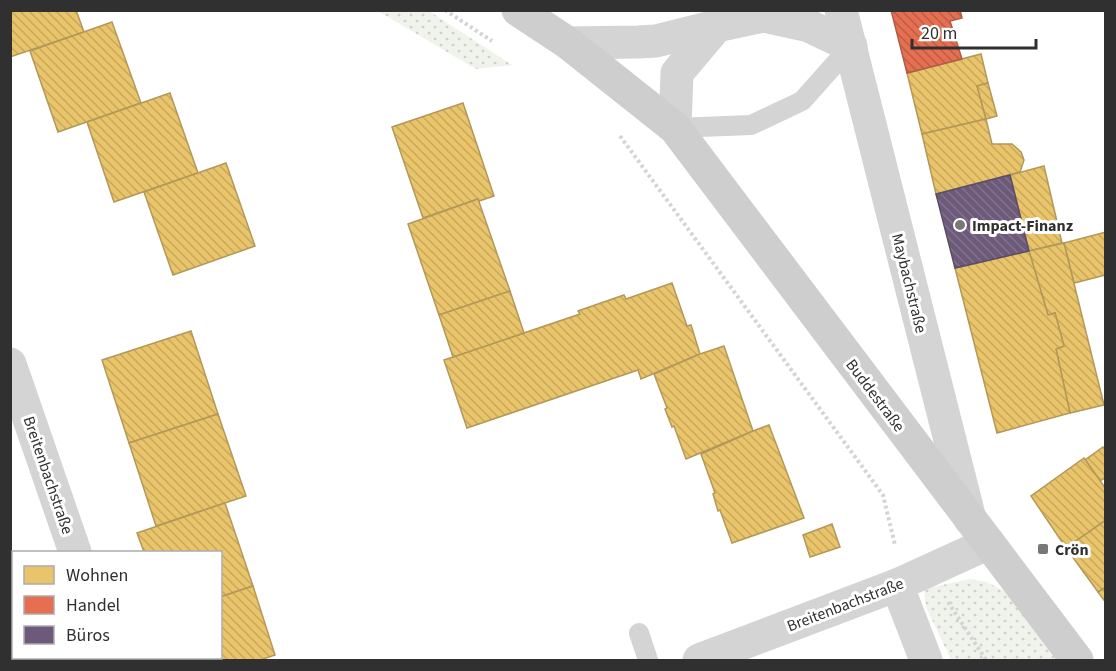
<svg xmlns="http://www.w3.org/2000/svg" width="1116" height="671" font-family="'Source Sans 3',sans-serif">
	<defs>
		<pattern id="green-dots" width="8" height="8" patternUnits="userSpaceOnUse" patternTransform="scale(1.5)"><rect width="8" height="8" fill="#eff3ec"/><path d="M2 2h.1M6 6h.1" fill="none" stroke="#cdd1cb" stroke-width="1.8" stroke-linecap="round"/></pattern>
		<pattern id="homes-back-hatch" width="6" height="6" patternUnits="userSpaceOnUse" patternTransform="scale(1.5)"><rect width="6" height="6" fill="#e9c46a"/><path d="M-1 5l2 2M0 0l6 6M5-1l2 2" fill="none" stroke="#c8a95c"/></pattern>
		<pattern id="shops-back-hatch" width="6" height="6" patternUnits="userSpaceOnUse" patternTransform="scale(1.5)"><rect width="6" height="6" fill="#e76f51"/><path d="M-1 5l2 2M0 0l6 6M5-1l2 2" fill="none" stroke="#bc5c44"/></pattern>
		<pattern id="offices-back-hatch" width="6" height="6" patternUnits="userSpaceOnUse" patternTransform="scale(1.5)"><rect width="6" height="6" fill="#6d597a"/><path d="M-1 5l2 2M0 0l6 6M5-1l2 2" fill="none" stroke="#82738c"/></pattern>
	</defs>
	<rect width="100%" height="100%" fill="#fff"/>
	<g fill="url(#green-dots)">
		<path d="M378,11H429L512,65L476,69Z"/>
		<path d="M970,579L987,582L1006,592L1061,660H951L926,607L924,589Z"/>
	</g>
	<g fill="url(#homes-back-hatch)" stroke="#b29859" stroke-width="1.5">
		<path d="M10,10H76L84,32L10,57Z"/>
		<path d="M112,22L141,103L58,132L30,51Z"/>
		<path d="M981,54L988,83L977,86L986,119L922,134L907,73Z"/>
		<path d="M988,83L997,116L986,119L977,86Z"/>
		<path d="M170,93L198,173L114,202L87,122Z"/>
		<path d="M463,103L494,196L479,201L478,199L423,218L392,127Z"/>
		<path d="M986,119L992,144H1012L1021,152L1024,160L1020,172L936,194L922,134Z"/>
		<path d="M226,163L255,246L173,275L144,192Z"/>
		<path d="M1044,166L1062,243L1029,251L1010,175Z"/>
		<path d="M478,199L510,291L439,315L408,224Z"/>
		<path d="M1106,232V275L1074,283L1064,243Z"/>
		<path d="M1064,243L1104,405L1070,413L1056,349L1064,346L1055,313L1048,315L1029,251Z"/>
		<path d="M1029,251L1048,315L1055,313L1064,346L1056,349L1070,413L997,433L955,268Z"/>
		<path d="M672,283L687,326L691,325L700,354L641,379L638,370L467,428L444,360L580,314L578,311L624,295L626,299Z"/>
		<path d="M510,291L524,333L453,357L439,315Z"/>
		<path d="M191,331L218,414L129,443L102,360Z"/>
		<path d="M724,346L753,431L686,459L674,426L672,427L665,409L667,408L654,374L700,354Z"/>
		<path d="M218,414L246,496L156,526L129,443Z"/>
		<path d="M769,425L804,518L732,543L720,510L718,511L713,494L715,493L701,454L753,431Z"/>
		<path d="M1103,447L1106,451V477L1100,481L1085,460Z"/>
		<path d="M1084,458L1106,489V520L1066,548L1031,496Z"/>
		<path d="M225,503L253,586L220,597V552H144L137,533Z"/>
		<path d="M1106,520V587L1098,592L1066,548Z"/>
		<path d="M832,524L840,547L810,557L803,535Z"/>
		<path d="M253,586L275,655L263,659V660H181L180,658H220V597Z"/>
		<path d="M1106,587V603L1098,592Z"/>
	</g>
	<path fill="url(#shops-back-hatch)" stroke="#b05c47" stroke-width="1.5" d="M891,10H960L962,18L950,21L962,59L907,73Z"/>
	<path fill="url(#offices-back-hatch)" stroke="#5b4d64" stroke-width="1.5" d="M1010,175L1029,251L955,268L936,194Z"/>
	<g fill="none" stroke-linecap="round" stroke-linejoin="round">
		<g stroke="#d4d4d4" stroke-width="4" stroke-dasharray="3 3" stroke-linecap="butt">
			<path d="M445,10L492,41"/>
			<path d="M620,136L883,495L895,545"/>
			<path d="M948,602L986,660"/>
		</g>
		<g stroke="#d4d4d4" stroke-width="20">
			<path d="M675,128L751,125L802,101L851,46"/>
			<path d="M639,633L648,660"/>
		</g>
		<g stroke="#d4d4d4" stroke-width="33">
			<path d="M841,10L970,519"/>
			<path d="M568,43L638,42L656,41L716,26L764,16L809,26L851,46"/>
			<path d="M675,128L677,73L721,21"/>
			<path d="M10,364L75,552"/>
			<path d="M897,585L926,660"/>
			<path d="M111,658L112,660"/>
			<path d="M699,660L897,585L989,543"/>
		</g>
		<path stroke="#cecece" stroke-width="33" d="M518,10L568,43L675,128L1077,660"/>
	</g>
	<g fill="#787878" stroke="#fff" stroke-width="2">
		<circle cx="960" cy="225" r="6"/>
		<rect x="1037" y="543" width="12" height="12" rx="3"/>
	</g>
	<g text-anchor="middle" stroke-width="6" stroke-linejoin="round" paint-order="stroke">
		<g font-size="16" font-weight="bold" fill="#303030" stroke="#fff" text-anchor="start">
			<text x="972" y="231">Impact-Finanz</text>
			<text x="1055" y="555">Crön</text>
		</g>
		<g font-size="16" fill="#303030" stroke="#fff">
			<text transform="translate(910 283) rotate(76)" y="6">Maybachstraße</text>
			<text transform="translate(876 395) rotate(53)" y="6">Buddestraße</text>
			<text transform="translate(49 475) rotate(71)" y="6">Breitenbachstraße</text>
			<text transform="translate(845 604) rotate(-21)" y="6">Breitenbachstraße</text>
		</g>
	</g>
	<rect width="1116" height="671" fill="none" stroke="#303030" stroke-width="24"/>
	<rect x="12" y="551" width="210" height="108" fill="#ffffff" stroke="#acacac" stroke-width="1.5"/>
	<rect x="24" y="566" width="30" height="18" fill="#e9c46a" stroke="#acacac" stroke-width="1.5"/>
	<text x="66" y="581" font-size="18" fill="#303030">Wohnen</text>
	<rect x="24" y="596" width="30" height="18" fill="#e76f51" stroke="#acacac" stroke-width="1.5"/>
	<text x="66" y="611" font-size="18" fill="#303030">Handel</text>
	<rect x="24" y="626" width="30" height="18" fill="#6d597a" stroke="#acacac" stroke-width="1.5"/>
	<text x="66" y="641" font-size="18" fill="#303030">Büros</text>
	<path d="M912 39v9h124v-9" fill="none" stroke="#303030" stroke-width="3"/>
	<text x="921" y="39" font-size="18" fill="#303030" stroke="#ffffff" stroke-width="4.5" paint-order="stroke">20 m</text>
</svg>
